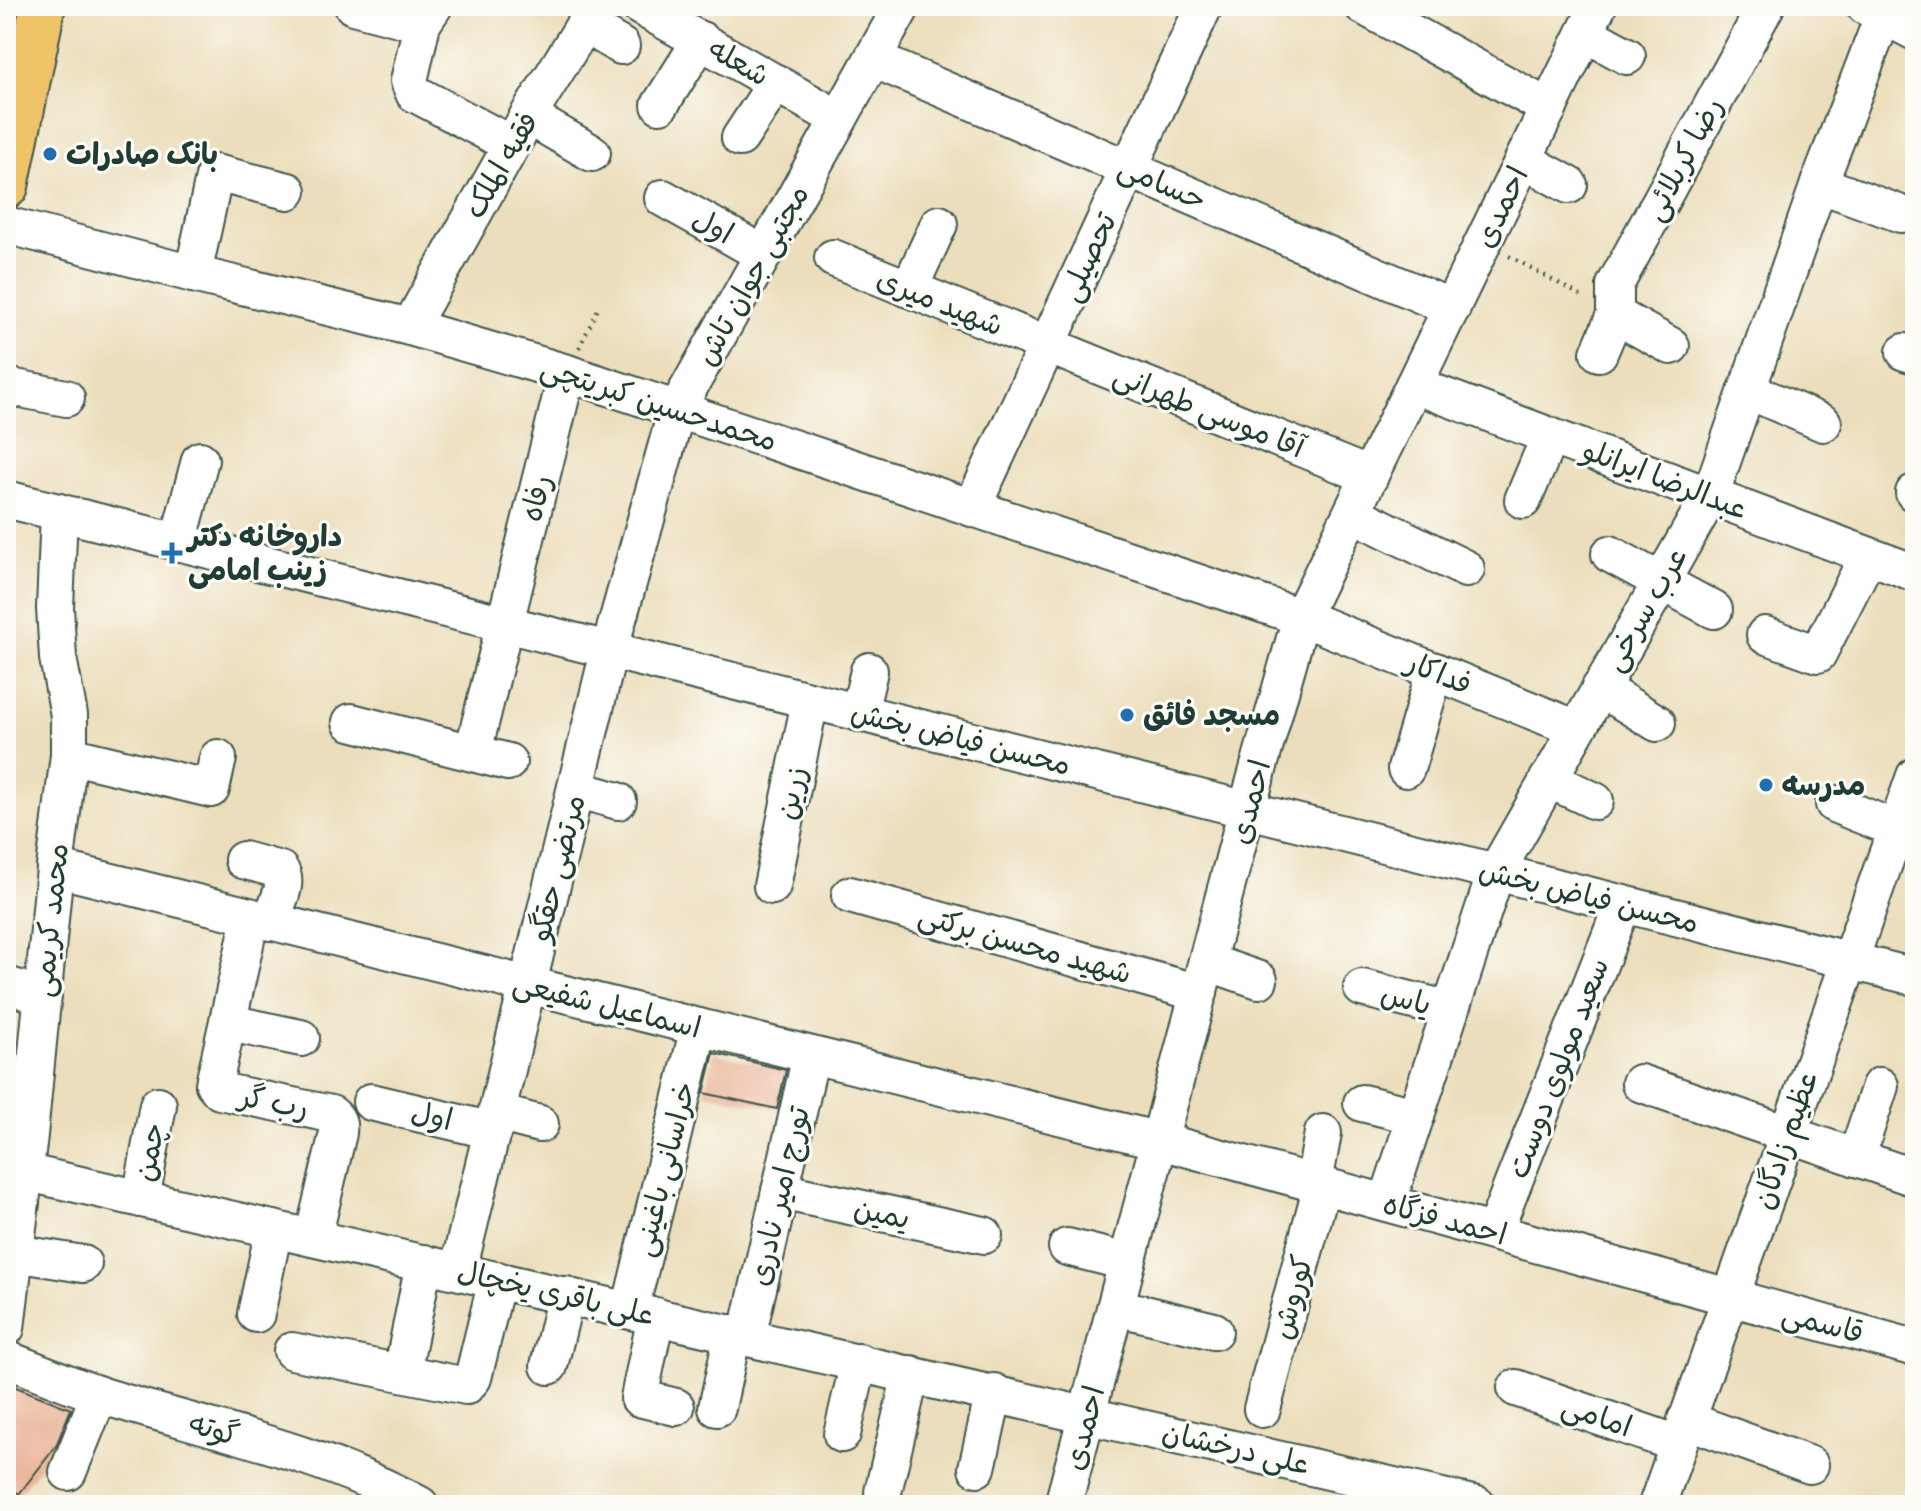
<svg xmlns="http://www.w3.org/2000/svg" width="1921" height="1511" font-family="'Patrick Hand','Playpen Sans Arabic',sans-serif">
	<rect width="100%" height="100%" fill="#fdfcf7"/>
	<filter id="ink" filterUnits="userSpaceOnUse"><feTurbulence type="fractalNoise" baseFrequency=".0125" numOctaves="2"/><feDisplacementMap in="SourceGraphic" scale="16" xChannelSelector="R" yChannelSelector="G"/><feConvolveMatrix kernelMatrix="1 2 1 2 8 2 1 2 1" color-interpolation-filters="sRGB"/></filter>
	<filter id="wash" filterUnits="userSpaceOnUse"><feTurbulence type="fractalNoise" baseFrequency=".006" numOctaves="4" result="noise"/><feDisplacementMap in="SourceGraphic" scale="32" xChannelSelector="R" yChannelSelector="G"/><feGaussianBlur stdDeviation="1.8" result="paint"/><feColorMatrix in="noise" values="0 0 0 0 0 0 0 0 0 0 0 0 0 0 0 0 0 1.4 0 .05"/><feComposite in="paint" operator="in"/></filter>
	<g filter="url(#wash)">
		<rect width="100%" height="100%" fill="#ecdebc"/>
		<g id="blocks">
			<g fill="#e7a789">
				<path d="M714,1053L786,1070L777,1109L704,1093Z"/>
				<path d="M6,1383L71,1409L56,1446L19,1494L6,1484Z"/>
			</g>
		</g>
	</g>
	<g filter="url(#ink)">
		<use href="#blocks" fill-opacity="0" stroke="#3e5548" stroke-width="2"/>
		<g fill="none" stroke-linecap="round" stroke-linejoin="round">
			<defs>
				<g id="minor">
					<path d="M353,6L422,24"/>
					<path d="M434,6L422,24L409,81L414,93L512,145"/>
					<path d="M639,6L839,119"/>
					<path d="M1363,6L1549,108"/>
					<path d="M1865,6L1915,32"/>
					<path d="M584,24L621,46"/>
					<path d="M1585,33L1627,56"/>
					<path d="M873,59L1452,308"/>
					<path d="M660,105L701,40"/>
					<path d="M528,116L592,153"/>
					<path d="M740,138L776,83"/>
					<path d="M1524,160L1569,185"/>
					<path d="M1819,184L1901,214"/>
					<path d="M663,198L763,254"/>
					<path d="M6,225L193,274L410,327L567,373L1301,617L1577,729"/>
					<path d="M833,258L1370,476"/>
					<path d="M193,274L215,173L288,191"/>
					<path d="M909,289L939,224"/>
					<path d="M1615,315L1671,346"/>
					<path d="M410,327L528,116L596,6"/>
					<path d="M1905,352L1915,355"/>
					<path d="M1599,353L1615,315V285L1766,6"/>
					<path d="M1414,385L1915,573"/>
					<path d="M6,386L66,398"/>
					<path d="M1747,390L1823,423"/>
					<path d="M1914,493H1915"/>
					<path d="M6,499L1915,977"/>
					<path d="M1523,500L1550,436"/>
					<path d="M972,508L1204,6"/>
					<path d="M1352,513L1466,569"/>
					<path d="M178,543L200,460"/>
					<path d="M1610,554L1714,610"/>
					<path d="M1765,635L1818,654L1868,556"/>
					<path d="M1600,688L1657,723"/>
					<path d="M859,713L869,671"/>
					<path d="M351,722L508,762"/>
					<path d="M473,752L567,373"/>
					<path d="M69,755L211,789L218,758"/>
					<path d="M1406,769L1435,671"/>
					<path d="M1548,779L1595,801"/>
					<path d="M576,789L618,801"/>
					<path d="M1834,804L1896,829"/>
					<path d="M243,860L280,870C290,884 275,907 270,922"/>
					<path d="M55,868L1160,1141L1915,1348"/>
					<path d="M772,886L810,701"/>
					<path d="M850,895L1199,993"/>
					<path d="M251,917L214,1084L220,1091L331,1114C338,1119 339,1124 338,1133L313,1238"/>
					<path d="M1207,962L1259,980"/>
					<path d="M6,985L43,996"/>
					<path d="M1362,988L1450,1010"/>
					<path d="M229,1023L301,1038"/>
					<path d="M1640,1083L1915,1178"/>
					<path d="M371,1102L493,1131"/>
					<path d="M1362,1103L1416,1116"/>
					<path d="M497,1113L540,1124"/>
					<path d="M1856,1158L1880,1086"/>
					<path d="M24,1172L1477,1505"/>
					<path d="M1314,1183L1323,1133"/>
					<path d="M780,1191L984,1235"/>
					<path d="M141,1199L158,1105"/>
					<path d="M1387,1203L1496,872L1710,496L1819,184L1887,6"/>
					<path d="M1494,1232L1623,904"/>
					<path d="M1067,1247L1127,1262"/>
					<path d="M15,1253L83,1264"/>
					<path d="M458,1271L609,651L677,409L902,6"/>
					<path d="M1116,1307L1214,1331"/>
					<path d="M630,1310L699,1027"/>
					<path d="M256,1314L274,1229"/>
					<path d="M656,1316L639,1398L676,1407"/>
					<path d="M6,1328L29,1135L55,868L69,755V715L58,658L55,608L59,512"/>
					<path d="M747,1337L811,1055"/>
					<path d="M292,1351L466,1386L473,1378L497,1280"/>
					<path d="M6,1359C38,1371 70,1385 103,1396C209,1429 322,1452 420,1505"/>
					<path d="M549,1366L566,1295"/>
					<path d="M402,1373L424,1263"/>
					<path d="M1516,1388L1678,1444"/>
					<path d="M717,1408L733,1333"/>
					<path d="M1262,1409L1322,1185"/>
					<path d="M1686,1420L1810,1465"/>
					<path d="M842,1434L859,1362"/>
					<path d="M977,1468L994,1392"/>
					<path d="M68,1472L99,1395"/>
					<path d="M883,1492L911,1374"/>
					<path d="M1063,1505L1247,809L1301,617L1598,6"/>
					<path d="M1657,1505L1915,776"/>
				</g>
				<path id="major" d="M6,186L43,6"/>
			</defs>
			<use href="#minor" stroke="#3e5548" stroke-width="40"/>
			<use href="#major" stroke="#3e5548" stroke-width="48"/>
			<g stroke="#3e5548" stroke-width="4" stroke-dasharray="2 6" stroke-linecap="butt">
				<path d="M1509,256L1585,298"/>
				<path d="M579,348L599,307"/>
			</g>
			<use href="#minor" stroke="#fff" stroke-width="36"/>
			<use href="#major" stroke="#efc469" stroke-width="44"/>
		</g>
	</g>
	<g fill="#1f6fb2" stroke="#fdfcf7" stroke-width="3">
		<circle cx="50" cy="154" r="8"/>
		<path d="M168 541h8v8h8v8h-8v8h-8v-8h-8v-8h8z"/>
		<circle cx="1127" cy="715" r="8"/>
		<circle cx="1766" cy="785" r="8"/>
	</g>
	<g text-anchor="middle" stroke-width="6" stroke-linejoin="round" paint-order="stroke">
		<g font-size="30" fill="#1f3d34" stroke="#fdfcf7">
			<text transform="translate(739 62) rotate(30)" y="10">شعله</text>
			<text transform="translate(1683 159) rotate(-62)" y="10">رضا کربلائی</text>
			<text transform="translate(501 165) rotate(-60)" y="10">فقیه الملک</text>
			<text transform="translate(1162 183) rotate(23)" y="10">حسامی</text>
			<text transform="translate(1501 207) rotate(-64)" y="10">احمدی</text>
			<text transform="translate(713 226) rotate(29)" y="10">اول</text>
			<text transform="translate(1088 257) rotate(-65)" y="10">تحصیلی</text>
			<text transform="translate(752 275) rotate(-61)" y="10">مجتبی جوان تاش</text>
			<text transform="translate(940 302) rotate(22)" y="10">شهید میری</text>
			<text transform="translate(659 404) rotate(18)" y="10">محمدحسین کبریتچی</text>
			<text transform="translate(1209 411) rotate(22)" y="10">آقا موسی طهرانی</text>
			<text transform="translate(1665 479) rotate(21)" y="10">عبدالرضا ایرانلو</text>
			<text transform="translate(536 498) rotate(-76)" y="10">رفاه</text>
			<text transform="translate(1645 609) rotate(-60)" y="10">عرب سرخی</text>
			<text transform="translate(1439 673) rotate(22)" y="10">فداکار</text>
			<text transform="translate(961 738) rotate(14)" y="10">محسن فیاض بخش</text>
			<text transform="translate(791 793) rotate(-78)" y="10">زرین</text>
			<text transform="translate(1250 802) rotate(-75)" y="10">احمدی</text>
			<text transform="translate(557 868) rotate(-76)" y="10">مرتضی حقگو</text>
			<text transform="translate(1589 896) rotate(14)" y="10">محسن فیاض بخش</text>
			<text transform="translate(50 920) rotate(-84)" y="10">محمد کریمی</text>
			<text transform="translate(1025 944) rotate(16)" y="10">شهید محسن برکتی</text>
			<text transform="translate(1406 999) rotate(14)" y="10">یاس</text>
			<text transform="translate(607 1005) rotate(14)" y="10">اسماعیل شفیعی</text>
			<text transform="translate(1558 1068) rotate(-69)" y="10">سعید مولوی دوست</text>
			<text transform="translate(274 1102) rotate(11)" y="10">رب گر</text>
			<text transform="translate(432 1116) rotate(13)" y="10">اول</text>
			<text transform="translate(1785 1140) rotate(-71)" y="10">عظیم زادگان</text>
			<text transform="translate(149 1152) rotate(-79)" y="10">چمن</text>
			<text transform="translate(664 1169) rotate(-76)" y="10">خراسانی باغینی</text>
			<text transform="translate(779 1196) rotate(-77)" y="10">تورج امیر نادری</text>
			<text transform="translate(882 1213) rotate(12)" y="10">یمین</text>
			<text transform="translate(1445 1219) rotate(15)" y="10">احمد فزگاه</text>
			<text transform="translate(556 1293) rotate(13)" y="10">علی باقری یخچال</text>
			<text transform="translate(1292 1297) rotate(-75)" y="10">کوروش</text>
			<text transform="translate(1823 1323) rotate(15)" y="10">قاسمی</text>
			<text transform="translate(1597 1416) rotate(19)" y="10">امامی</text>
			<text transform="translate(1084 1428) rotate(-75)" y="10">احمدی</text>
			<text transform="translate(214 1429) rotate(17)" y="10">گوته</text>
			<text transform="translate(1236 1448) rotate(13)" y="10">علی درخشان</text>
		</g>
		<g font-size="30" font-weight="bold" fill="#1f3d34" stroke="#fdfcf7" text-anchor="start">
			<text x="66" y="164">بانک صادرات</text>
			<text x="188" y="546">داروخانه دکتر<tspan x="188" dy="34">زینب امامی</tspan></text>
			<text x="1143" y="725">مسجد فائق</text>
			<text x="1782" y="795">مدرسه</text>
		</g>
	</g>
	<rect width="1921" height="1511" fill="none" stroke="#fdfcf7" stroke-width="32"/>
</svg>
